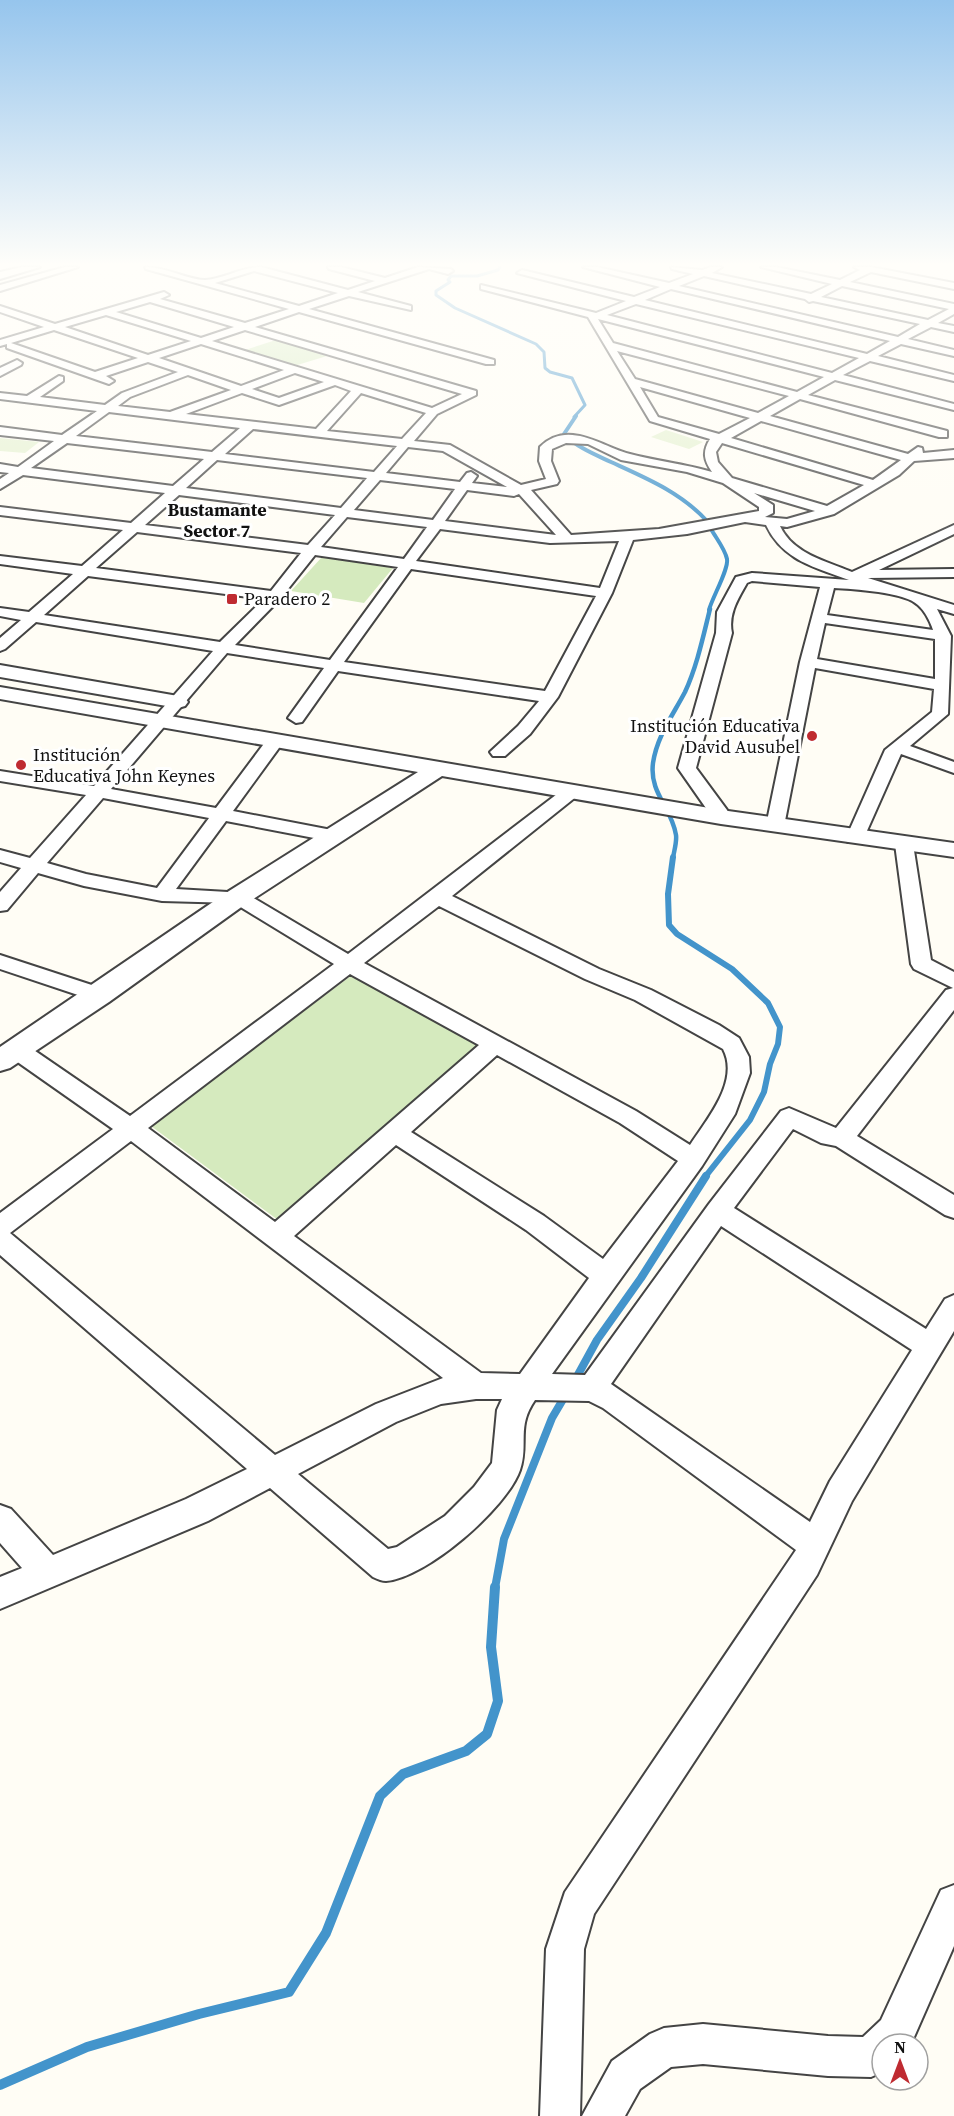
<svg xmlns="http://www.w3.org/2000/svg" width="954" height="2116" font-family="'Source Serif 4',serif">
	<rect width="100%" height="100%" fill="#fffdf5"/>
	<g fill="#d5eabe">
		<path d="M276,340L327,356L294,366L242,351Z"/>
		<path d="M322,557L327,558L393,568L364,603L291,591Z"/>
		<path d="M352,975L479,1044L278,1220L151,1126Z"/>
	</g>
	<g fill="#e5f1d0">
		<path d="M666,430L703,442L689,449L651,437Z"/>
		<path d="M0,438L39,442L25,453L0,451Z"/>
	</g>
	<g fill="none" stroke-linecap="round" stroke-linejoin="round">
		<path stroke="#4394cb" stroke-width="3" d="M500,267L498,270L477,276H451L448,280L450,282L436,291V295L455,308L536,344L544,352L545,368L550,372L572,378L585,405L574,417"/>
		<g stroke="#4394cb" stroke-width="4">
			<path d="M576,416L564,434C578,448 594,454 611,462C646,478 680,492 706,520"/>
			<path d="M709,610C712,598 729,569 727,559C725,549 716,538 711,529"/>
		</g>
		<path stroke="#4394cb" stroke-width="4.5" d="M673,858C674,851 677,842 676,835C672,808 649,793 653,763C657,736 673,715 685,692C697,666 703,637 710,609"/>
		<path stroke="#4394cb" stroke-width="6" d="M673,857L668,894L669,925L677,934L732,969L768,1003L780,1027L778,1044L770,1064L764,1092L750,1120L705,1177"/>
		<g stroke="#4394cb" stroke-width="8">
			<path d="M574,1382L597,1340L641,1278L706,1176"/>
			<path d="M495,1588L504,1539L552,1418L565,1396"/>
		</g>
		<path stroke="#4394cb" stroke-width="10" d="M0,2085L87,2047L199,2014L289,1992L326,1933L380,1796L403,1774L466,1751L487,1734L498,1701L491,1647L495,1587"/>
		<defs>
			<g id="minor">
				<path d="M65,267H78L0,291V285Z"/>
				<path d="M145,267C166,267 189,280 205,280C224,279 241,267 261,267L348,290L375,281L329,269L328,267H341L385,278L418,267L451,269L453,271L448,274L429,269L358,292L411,306V310L349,296L309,309L494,360V364H486L299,312L255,327L476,391V395L437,414L414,441L450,445L521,485L546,479L539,461L540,447C568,419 602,447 630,454C657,461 685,464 712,472C704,460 702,452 710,439L650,421L588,317L481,289V285L596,313L626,301L517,273L522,270L634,297L660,287L583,267H597L669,283L693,274L672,269L671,267L702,270L711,267H722L712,273L811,294L832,284L761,267H776L840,280L860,270L854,267H871L954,283V289L871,272L850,282L954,304V314L938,323L954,326V332L931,327L908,339L954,350V356L901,344L878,356L954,375V381L870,361L843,375L954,404V410L835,380L808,395L947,431V437H939L800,399L770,416L908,454L918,447L922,448L923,453L954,450V458L914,461L899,475L834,514L787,527L780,526C793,554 826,561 852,572L954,525V534L879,570L954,569V577L868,578L954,605V614L937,609L951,636L948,714L910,746L954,762V773L901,754L862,842H848L846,838L885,750L932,712L934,689L815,668L784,826L782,830H768L766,826L800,662L820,587L752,581L747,583C738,599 728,614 732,633L696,768L727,810L730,817L727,821H715L678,768L716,633L717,612L736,577L752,573L849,580C815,567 783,561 766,525L745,522L687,534L633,540L612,593L558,697L530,734L505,756H493L490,752L518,726L539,701L338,671L302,722L296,723L288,718L324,668L227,653L111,789L216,808L269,737H281L284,741L233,811L342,832L344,836L342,840L335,842L226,821L176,889L245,893L348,954L565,788H577L580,792L577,796L452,896L599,969L651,990L719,1025L739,1038L749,1057L750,1073L735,1114L702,1166L552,1374L585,1375L709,1204L781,1111L789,1108L836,1128L946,990L953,988L914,969L911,964L895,844L897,840H911L913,844L931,960L954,972V1010L857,1136L954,1195V1218L945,1215L836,1146L821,1143L793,1129L734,1208L926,1329L945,1299L954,1295V1331L852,1501L817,1575L594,1914L584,1949L580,2116H540L546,1949L565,1892L796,1550L603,1408L589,1401L535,1400C516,1427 529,1444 520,1470C507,1508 426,1578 386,1581C382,1581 377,1579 373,1577L270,1488L208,1521L0,1609V1577L22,1568L0,1543V1505L11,1509L53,1555L186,1499L247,1469L0,1255V1213L113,1129L9,1056L6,1050L9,1044L17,1042L25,1044L130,1116L334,964L234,903L162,901L84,886L38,873L7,910L0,911V892L21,868L0,862V850L30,858L86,795L0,781V771L94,786L213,651L36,622L5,649L0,651V638L21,620L0,616V608L29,612L73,574L0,564V556L82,566L123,530L0,515V507L131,523L165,493L23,475L0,489V479L9,473L0,472V464L18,467L54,441L0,435V427L62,435L97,411L0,399V393L27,396L59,376L63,377V381L40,397L105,405L122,393L178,372L148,362L106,376L114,381L109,384L7,348V344L0,346V340L44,327L0,312V306L55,324L164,292L169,295L160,299L245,323L289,309L146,269ZM254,271L338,293L299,306L215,283ZM704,276L805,299L809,302L813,301L920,324L898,337L679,286ZM842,286L949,309L928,320L821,297ZM671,289L890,341L867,354L645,300ZM150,302L234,327L201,338L116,312ZM636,304L859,358L832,373L607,315ZM106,315L191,341L148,355L65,327ZM598,319L824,377L797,392L613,343ZM54,330L138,358L95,372L11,343ZM245,330L462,394L432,408L212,341ZM201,344L284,370L241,386L159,358ZM617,351L789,396L758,413L635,379ZM295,373L324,382L279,398L252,389ZM188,375L231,390L170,412L118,406L130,397ZM335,385L351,391L316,429L186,414L242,393L279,405ZM640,387L750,418L719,434L658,417ZM361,393L426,413L402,439L327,431ZM109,412L240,428L212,452L76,436ZM761,421L901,460L873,480L731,438ZM253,429L397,446L374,472L225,454ZM67,443L204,459L173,486L31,468ZM566,443L588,444L621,460L687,472L723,483L759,507V511L659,529L571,535L531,490L557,484L559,481L551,461L552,449ZM722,443L864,485L827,506L732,478L718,462L716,452ZM408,447L443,451L507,487L472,483L477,476L471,472L467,473L460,482L386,473ZM217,460L367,478L341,508L186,488ZM380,480L455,489L433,520L354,510ZM467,490L514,496L519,494L556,535L445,521ZM754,493L815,511L787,519L765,517L773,513V505ZM179,495L335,515L308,545L145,525ZM347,517L427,527L404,559L321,547ZM440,529L550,543L619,541L600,588L416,561ZM137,532L301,553L271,591L96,568ZM315,555L398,567L330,660L235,645L280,599ZM411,569L596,596L545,691L344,662ZM88,576L264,599L220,642L44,615ZM834,588C853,589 905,592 918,605C925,611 930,621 933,630L827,615ZM825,623L935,639V679L817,659ZM103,798L209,818L157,888L86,874L47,863ZM439,906L585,979L635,1000L723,1049C740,1081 707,1119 690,1145L636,1111L364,963ZM350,974L479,1045L275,1222L148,1128ZM497,1055L620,1123L678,1161L603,1259L544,1216L411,1132ZM131,1141L443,1378L376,1404L275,1455L10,1233ZM396,1145L526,1230L589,1278L520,1374L481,1373L294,1236ZM721,1226L912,1350L830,1481L810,1522L611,1384ZM476,1399H502L497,1410L492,1463L474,1487L445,1516L397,1547L388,1549L298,1474L396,1422L441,1404Z"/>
				<path d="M17,360L22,363L21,365L0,376V368Z"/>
				<path d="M0,955L107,990L110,995L107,1000L99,1002L0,969Z"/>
				<path d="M954,1885V1946L911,2044H882V2072L871,2077L828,2076L703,2064L671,2067L640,2089L625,2116H582L612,2061L650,2034L664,2028L703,2024L828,2036L863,2037L881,2020L941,1890Z"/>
			</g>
			<g id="tertiary">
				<path d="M22,267H40L0,279V272Z"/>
				<path d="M0,665L178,696L185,698L188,702L185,706L178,708L0,677Z"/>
				<path d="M0,687L721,810L954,843V857L721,824L442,776L247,903L109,1002L10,1068L0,1071V1047L229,891L418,772L0,699Z"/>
			</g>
		</defs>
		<use href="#minor" stroke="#444" stroke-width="4"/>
		<use href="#tertiary" stroke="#444" stroke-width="4"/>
		<use href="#minor" fill="#fff" fill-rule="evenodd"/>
		<use href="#tertiary" fill="#fff" fill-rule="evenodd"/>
	</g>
	<linearGradient id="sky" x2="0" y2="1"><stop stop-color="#96c5ed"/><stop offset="0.47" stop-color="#fffefa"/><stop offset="1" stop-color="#fffefa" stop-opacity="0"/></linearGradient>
	<rect width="954" height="563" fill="url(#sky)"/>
	<g fill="#bf2b31" stroke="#fff" stroke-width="2">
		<rect x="226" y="593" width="12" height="12" rx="3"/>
		<circle cx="812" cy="736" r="6"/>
		<circle cx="21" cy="765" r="6"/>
	</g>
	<g text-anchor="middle" stroke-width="6" stroke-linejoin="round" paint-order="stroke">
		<g font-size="18" font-weight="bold" fill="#111" stroke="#fff">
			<text x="217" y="516">Bustamante<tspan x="217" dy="21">Sector 7</tspan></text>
		</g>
		<g font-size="18" fill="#111" stroke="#fff" text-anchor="start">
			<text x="244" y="605">Paradero 2</text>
			<text x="800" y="732" text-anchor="end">Institución Educativa<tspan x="800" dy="21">David Ausubel</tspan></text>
			<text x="33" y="761">Institución<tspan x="33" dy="21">Educativa John Keynes</tspan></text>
		</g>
	</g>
	<g transform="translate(900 2062)"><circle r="28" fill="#ffffff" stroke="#a0a0a0" stroke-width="1.5"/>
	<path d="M0-4.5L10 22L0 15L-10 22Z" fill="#bf2b31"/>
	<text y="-9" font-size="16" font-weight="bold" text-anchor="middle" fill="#111111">N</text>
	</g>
</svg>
